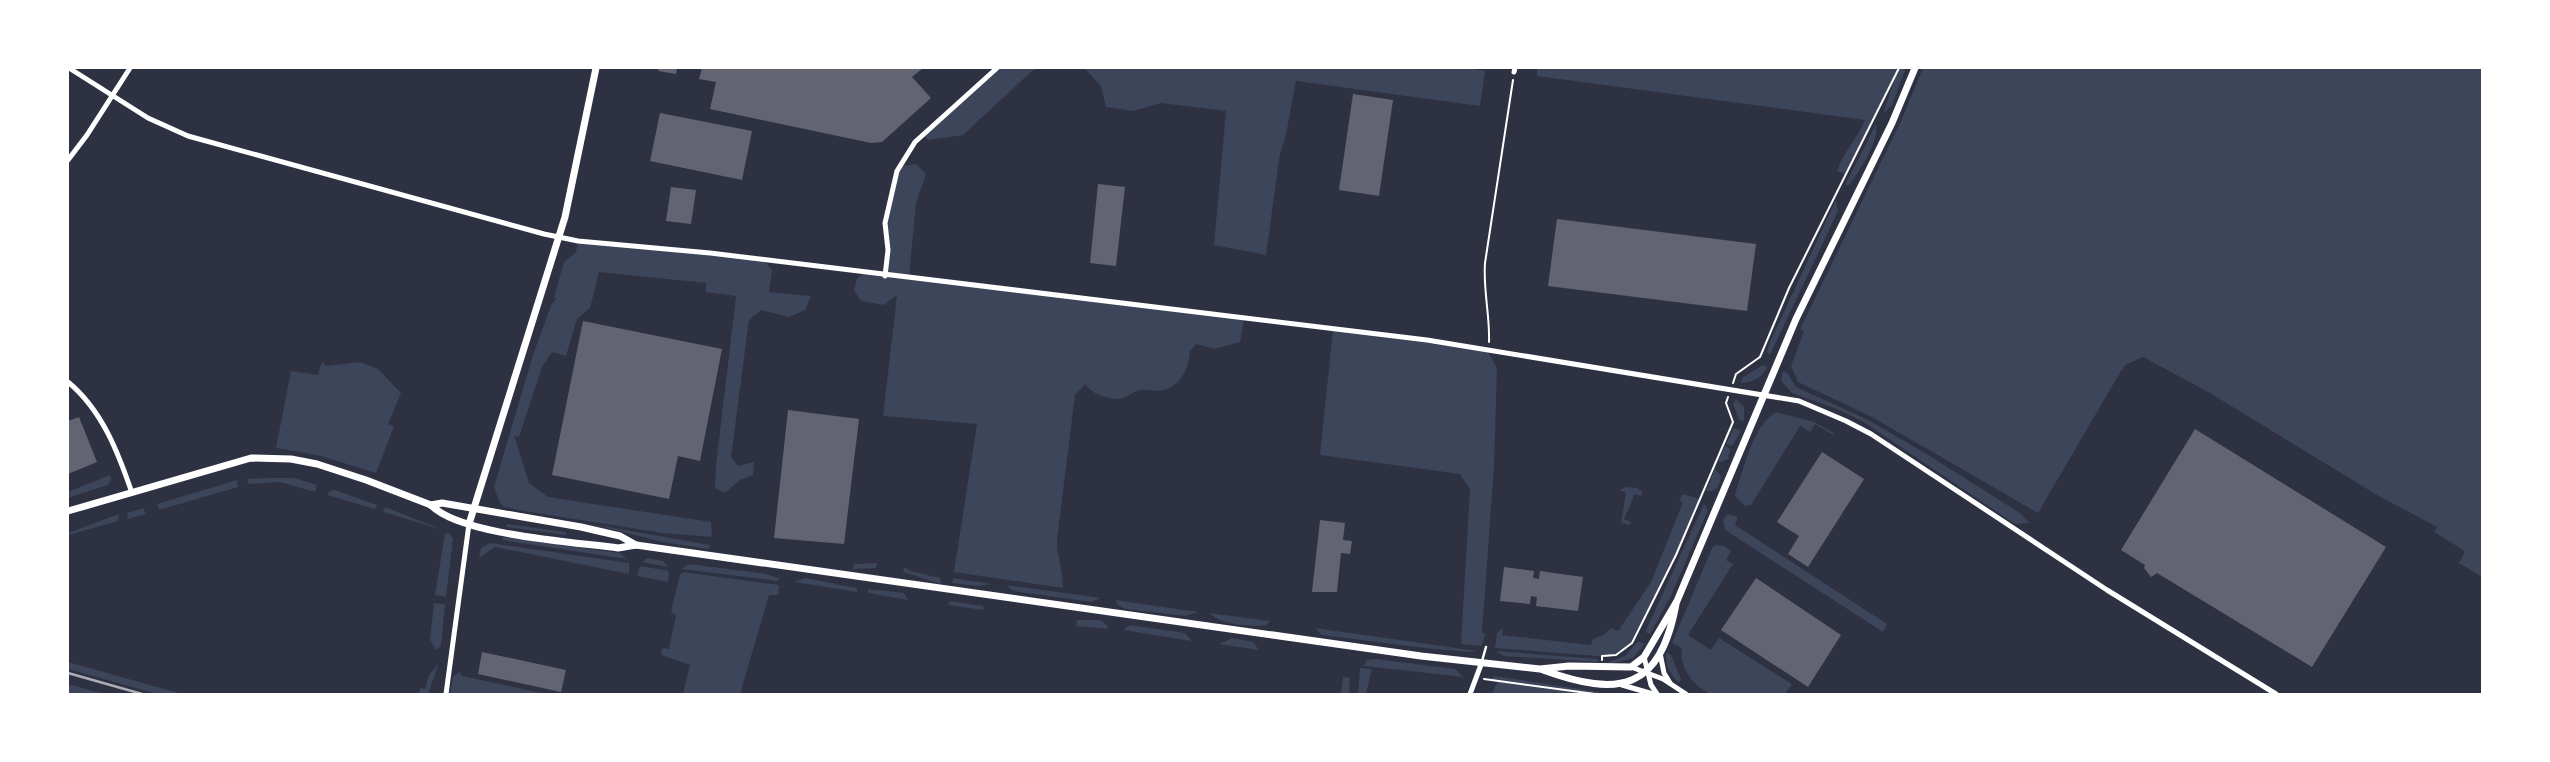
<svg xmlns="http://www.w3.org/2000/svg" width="2550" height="762" font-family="Mulish,sans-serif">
	<rect width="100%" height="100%" fill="#2d3142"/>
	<g fill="#3c4559">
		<path d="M997,68H1039L1032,71L963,135L928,140L923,135Z"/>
		<path d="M1084,68H1467L1485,71L1480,106L1296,81L1286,135L1280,153L1266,255L1214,245L1226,111L1161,103L1133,111L1106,107L1101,86Z"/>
		<path d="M1537,68H1906L1892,105L1883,114L1895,78L1846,174L1837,171C1843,152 1858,138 1865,120L1537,76Z"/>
		<path d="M1923,68H2482V577L2459,563L2465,551L2434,532L2437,527L2377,495L2210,393L2143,357L2127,364L2121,371L2038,513L1872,417L1798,382L1791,366L1804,331L1800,329L1901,121Z"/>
		<path d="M1876,124C1880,140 1859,172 1849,185H1845Z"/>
		<path d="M916,164L926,174L916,203L909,278L1244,318L1240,342L1214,349L1196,344L1190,351C1189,367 1182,385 1164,390C1156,392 1148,389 1141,390C1133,391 1127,398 1119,399C1108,399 1091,394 1085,384L1075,395L1057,540C1057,558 1063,570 1063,588L954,572L977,424L883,416L897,295L884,305L861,301L854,291L857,278L865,273L885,276L888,250L885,223L900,166Z"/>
		<path d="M1836,200L1838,211L1770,355L1767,352L1769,344Z"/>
		<path d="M578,241L764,261L772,270L769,292L811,296L805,310L789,317L761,310L749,320L731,457L738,466L754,462L753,475L740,480L725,493L715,488L716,465L736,296L706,292V283L599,272L590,308L577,319L566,356L552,352L542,367L519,437L514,435L529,483L548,497L711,522L712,537L663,533L524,511L504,507L500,503L494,487L533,355L552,303H554L556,298L554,297L564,262L576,252Z"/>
		<path d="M1333,330L1427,340L1488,352L1497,368L1494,466L1482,633L1485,634L1482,646L1461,644L1470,489L1460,474L1320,455Z"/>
		<path d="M322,361L326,366L360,362L378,369L401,393L388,424L394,426L376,473L321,456L276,448L291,371L318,375Z"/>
		<path d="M1763,365L1767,367C1762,378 1753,382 1741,383L1742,378Z"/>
		<path d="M1783,371L1788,374L1796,387L1868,420L1925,453L2020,513L2029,523L2015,524L1862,421L1837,409L1792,393L1781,381Z"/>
		<path d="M1736,399L1744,407V421L1739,420L1733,404Z"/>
		<path d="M1776,412L1814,422L1834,433L1833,435L1815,424L1810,432L1800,426L1751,505L1745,506L1735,496L1737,487C1746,463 1753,426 1776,412Z"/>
		<path d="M1734,428L1741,431L1732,446L1726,444Z"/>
		<path d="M1725,446L1731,449L1728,457L1730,458L1721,462L1718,461Z"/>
		<path d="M1715,469L1721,476C1720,485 1716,493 1706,491Z"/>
		<path d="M110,475L111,480L108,485L68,498V492Z"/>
		<path d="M266,478H295L317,485L315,492L280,482L248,484L247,479Z"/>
		<path d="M237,480L238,487L159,510L157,504Z"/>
		<path d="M1626,487L1637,488L1643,492L1641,496L1635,494L1624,519L1631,522L1630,525L1621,523L1626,492L1619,490Z"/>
		<path d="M335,490L377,505L375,509L327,495L330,491Z"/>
		<path d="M1683,494L1700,499L1676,555L1627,649L1610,657L1495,648L1497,633L1503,628L1502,635L1591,645L1593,639L1603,635L1611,628L1618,631L1651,582L1683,502L1679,500Z"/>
		<path d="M1704,504L1708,510L1670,598L1650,634L1645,632Z"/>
		<path d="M385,507L443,530L383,512Z"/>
		<path d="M143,508L146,514L128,519L127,513Z"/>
		<path d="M119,514L118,521L68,535V533Z"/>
		<path d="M1728,514L1738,517L1735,525L1887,624L1883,632L1725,530L1723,519Z"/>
		<path d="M507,524L566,532V535L506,527Z"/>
		<path d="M592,524L710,545L709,549L662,542Z"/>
		<path d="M445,533L450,534L453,539L446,597L435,595Z"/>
		<path d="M503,537L620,553L627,559L502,540Z"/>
		<path d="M490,543L629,563V574L495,547L479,558L481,548Z"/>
		<path d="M1715,545L1724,546L1731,551L1726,560L1733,564L1688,635L1711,650L1719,638L1792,684L1785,694C1771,695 1721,698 1711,694C1693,686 1679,668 1682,648L1672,643L1712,548Z"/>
		<path d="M647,558L663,561L668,567L642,562Z"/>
		<path d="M877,563L876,568L853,569L854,564Z"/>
		<path d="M689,564L767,574L778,578L779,581L681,569Z"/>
		<path d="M640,566L669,571L668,582L637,576Z"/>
		<path d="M904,567L910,571L940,578L941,584L903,572Z"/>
		<path d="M683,572L779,585L778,595H769L740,694H683L690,665L661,655L662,648L669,649L676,615L671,612L680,574Z"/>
		<path d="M805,578L857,588V592L794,582Z"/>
		<path d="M953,578L991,584L978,586L952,583Z"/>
		<path d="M1006,585L1101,598L1091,602L1013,591Z"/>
		<path d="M868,589L904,593L908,600L868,593Z"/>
		<path d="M1115,600L1198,612L1185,616L1126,609L1118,605Z"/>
		<path d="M950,601L983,606L984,610L948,605Z"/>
		<path d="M434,603L445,604L441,646L436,650L430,640Z"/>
		<path d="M1209,613L1270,621L1267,625C1249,627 1221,625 1209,613Z"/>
		<path d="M1077,620H1101L1108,626L1107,629L1076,626Z"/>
		<path d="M1130,625L1185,633L1192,641L1123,630Z"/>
		<path d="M1315,628L1477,651L1469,652L1424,648L1322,635Z"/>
		<path d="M1232,638L1253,642L1259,650L1219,644Z"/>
		<path d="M1638,641L1645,644L1633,658L1610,664L1609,662L1625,656Z"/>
		<path d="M1496,651L1598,659V662L1504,656Z"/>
		<path d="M1666,652L1671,655L1681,679L1679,683C1670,674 1665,665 1666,652Z"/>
		<path d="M1376,659L1455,669L1463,677L1364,666L1367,660Z"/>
		<path d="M68,662L182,694H157L68,669Z"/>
		<path d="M439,663L428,694H419L420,688L425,689L429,675Z"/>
		<path d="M1360,668L1372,669L1366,694H1358Z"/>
		<path d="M459,672L463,676L546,694H450L453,677Z"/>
		<path d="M1495,676L1599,692V694H1492L1498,681L1489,680Z"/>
		<path d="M1343,677L1350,678L1349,694H1341Z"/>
		<path d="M68,684L104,694H68Z"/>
	</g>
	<g fill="#626471">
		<path d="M659,68H677L676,74L658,71Z"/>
		<path d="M702,68H923L912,77L931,98L882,142L871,143L710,109L716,82L699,79Z"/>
		<path d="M1353,94L1393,100L1379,196L1339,190Z"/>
		<path d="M660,113L752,131L742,180L650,161Z"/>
		<path d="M1098,184L1125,187L1116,266L1090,263Z"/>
		<path d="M671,187L696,190L691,224L666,221Z"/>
		<path d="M1557,219L1756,244L1747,311L1548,286Z"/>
		<path d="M583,321L722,349L700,461L678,456L669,499L552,475Z"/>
		<path d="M788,410L859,419L844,544L774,538Z"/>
		<path d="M79,417L97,462L68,474V421Z"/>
		<path d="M2195,429L2386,547L2312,667L2157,573L2151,577L2144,568L2145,565L2121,550Z"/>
		<path d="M1822,452L1864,479L1808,567L1788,554L1799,536L1777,522Z"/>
		<path d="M1320,520L1345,523L1343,540L1352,541L1350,554L1341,553L1337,592H1312Z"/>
		<path d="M1504,567L1534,571L1533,578L1539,579L1540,571L1583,577L1578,611L1536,606L1537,597L1531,596L1530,604L1500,601Z"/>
		<path d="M1756,578L1841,635L1808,687L1721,630Z"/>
		<path d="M482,652L566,670L561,692L478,674Z"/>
	</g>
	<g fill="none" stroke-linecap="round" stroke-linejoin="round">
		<g stroke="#fff" stroke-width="2">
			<path d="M1489,342C1490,315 1483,290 1485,263L1513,80"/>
			<path d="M1733,383L1736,374L1760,357L1789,288L1899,68"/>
			<path d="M1602,660V656L1616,655L1632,643L1676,555L1733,422L1726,403L1728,397"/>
			<path d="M1484,679L1595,694"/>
		</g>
		<path stroke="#fff" stroke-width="2.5" d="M1482,661L1486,647"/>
		<g stroke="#fff" stroke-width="5">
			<path d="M69,68L148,118L188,136L544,234L578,241L710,253L1427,340L1799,401L1846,421L1871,434L2107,590L2276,694"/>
			<path d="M1514,72L1515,68"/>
			<path d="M68,160L87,135L130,68"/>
			<path d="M885,276L888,250L885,223L897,171L915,142L997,68"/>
			<path d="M68,382C102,410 118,452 132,493"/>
			<path d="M1660,653L1664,673L1670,683"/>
			<path d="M1644,657L1651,685L1657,694"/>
			<path d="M1631,667L1663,679L1686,694"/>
			<path d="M1622,685L1653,694"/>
			<path d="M446,694L469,524"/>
			<path d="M1470,694L1482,662"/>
		</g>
		<g stroke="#fff" stroke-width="7">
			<path d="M431,505L442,503L581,527L620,536L636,545"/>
			<path d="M68,511L251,458L291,459L317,464L366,480L431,505C459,535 575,542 618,548L636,545L1421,656L1540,669L1569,666L1631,667L1644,657L1677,601L1796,319L1892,123L1915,68"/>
			<path d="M469,524L565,217L596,68"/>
			<path d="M1543,670C1620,698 1660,690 1676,604"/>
		</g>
		<path stroke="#abadb3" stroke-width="2.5" d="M68,673L142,694"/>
	</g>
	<rect width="2550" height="762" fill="none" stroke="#ffffff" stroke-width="138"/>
</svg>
